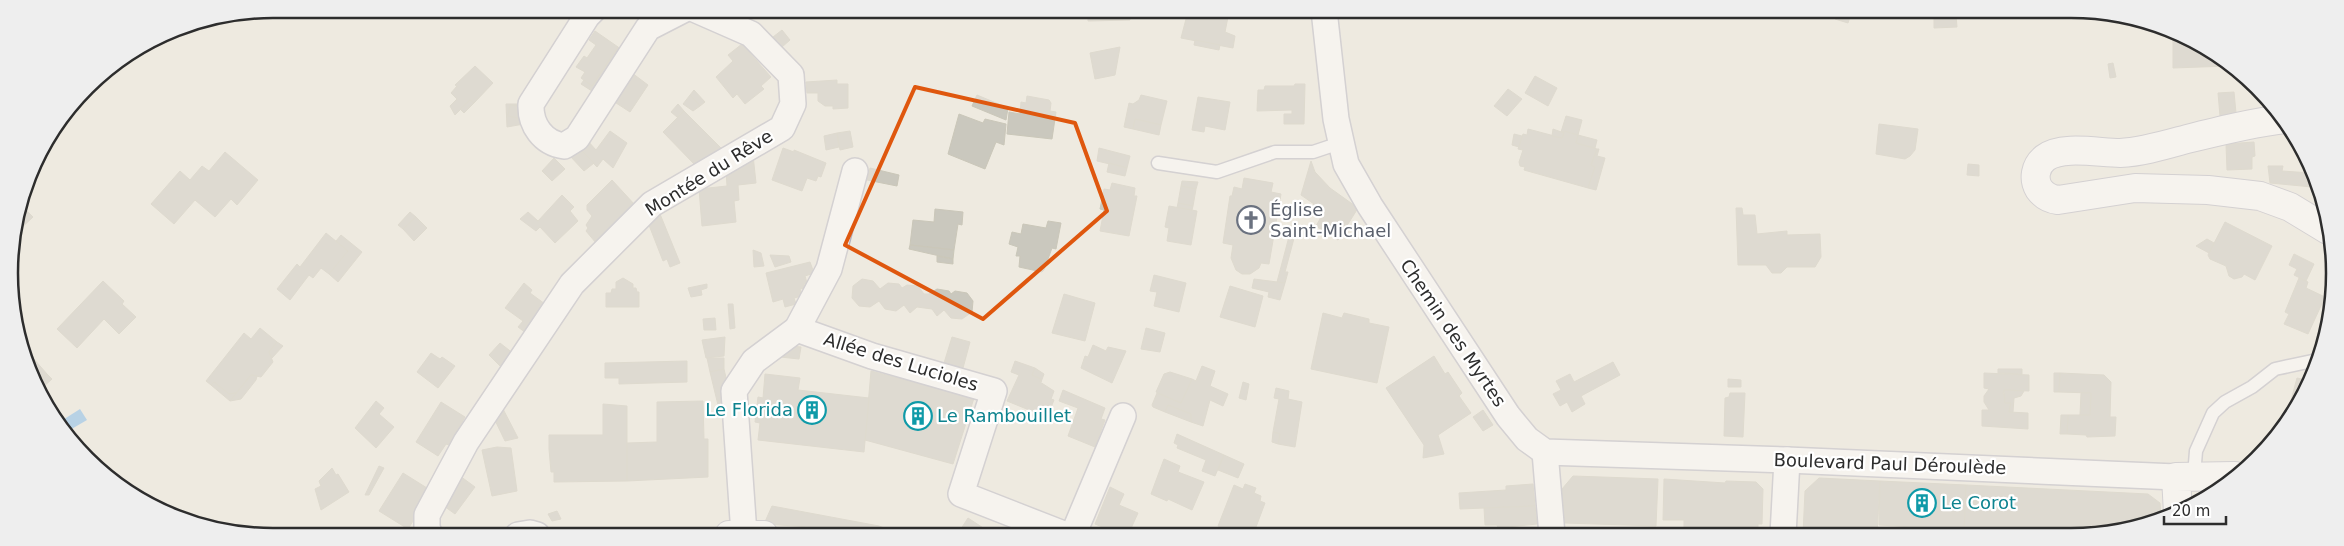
<svg xmlns="http://www.w3.org/2000/svg" width="2344" height="546" font-family="'DejaVu Sans',sans-serif">
	<rect width="100%" height="100%" fill="#eeeae0"/>
	<path fill="#77b7ec" d="M80,409L87,420L63,434L58,423Z"/>
	<g fill="#cac8be" stroke="#cac7b9">
		<path d="M1088,10H1130V20L1088,21Z"/>
		<path d="M1212,10L1229,12L1225,32L1235,36L1233,48L1181,38L1186,19L1196,16L1211,19Z"/>
		<path d="M1838,12L1850,17L1848,23L1835,19Z"/>
		<path d="M1934,15H1956L1957,27L1934,28Z"/>
		<path d="M782,30L790,40L782,47L773,37Z"/>
		<path d="M595,31L618,47L592,86L581,78L585,72L576,67L584,56L587,58L596,45L589,40Z"/>
		<path d="M2173,38H2185L2203,44L2228,66L2173,68Z"/>
		<path d="M1195,40L1220,45L1219,50L1194,45Z"/>
		<path d="M742,44L771,77L761,86L764,89L745,104L737,94L733,98L716,77L733,61L728,55Z"/>
		<path d="M618,47L622,50L595,93L581,84L584,80L592,86Z"/>
		<path d="M1120,47L1115,75L1095,79L1090,53Z"/>
		<path d="M2113,63L2116,77L2110,78L2108,64Z"/>
		<path d="M475,66L493,83L474,103L470,100L455,115L450,106L457,99L451,93L457,86L455,85Z"/>
		<path d="M632,73L648,85L630,112L613,101Z"/>
		<path d="M1535,76L1557,88L1548,106L1525,93Z"/>
		<path d="M837,80V84H848V108L833,109V106H825L818,101V93H807L806,82Z"/>
		<path d="M1295,84H1305L1304,124H1284V114H1292V110L1257,111L1258,90H1264L1265,86H1294Z"/>
		<path d="M1508,89L1522,99L1507,116L1494,106Z"/>
		<path d="M694,90L705,102L700,106L690,95Z"/>
		<path d="M2234,92L2236,113L2220,116L2218,93Z"/>
		<path d="M690,95L700,106L693,111L683,104Z"/>
		<path d="M977,95L1008,108L1006,120L972,106Z"/>
		<path d="M1141,95L1167,101L1161,125L1135,119L1133,129L1124,127L1129,103L1133,104L1139,100Z"/>
		<path d="M1027,96L1049,100L1051,103L1050,111L1056,112L1052,139L1007,134L1009,112L1020,114L1021,102L1026,103Z"/>
		<path d="M1198,97L1230,102L1225,130L1205,126L1204,132L1192,130Z"/>
		<path d="M470,100L474,103L464,113L460,109Z"/>
		<path d="M506,104H523V107L510,105L508,116L523,119L524,124L507,127Z"/>
		<path d="M678,104L684,111L677,117L671,112Z"/>
		<path d="M510,105L524,107L523,119L508,116Z"/>
		<path d="M684,111L722,149L695,165L663,132Z"/>
		<path d="M959,114L983,123L985,119L1006,124L1004,145L996,142L985,169L948,154Z"/>
		<path d="M1566,116L1582,120L1578,135L1561,132Z"/>
		<path d="M1135,119L1161,125L1159,135L1133,129Z"/>
		<path d="M1879,124L1918,129L1915,150L1910,156L1905,159L1876,154Z"/>
		<path d="M1528,129L1562,138L1564,131L1578,135L1576,143L1597,149L1591,165L1595,167L1588,188L1524,170L1525,167L1520,166L1519,162L1523,150L1518,149L1523,134L1527,135Z"/>
		<path d="M1553,129L1564,133L1562,138L1552,136Z"/>
		<path d="M610,131L627,143L613,168L603,159L597,167L579,148L587,140L596,150Z"/>
		<path d="M850,131L853,147L840,150L837,133Z"/>
		<path d="M837,133L839,147L826,150L824,136Z"/>
		<path d="M1514,134L1522,136L1519,147L1512,145Z"/>
		<path d="M1578,135L1597,140L1595,148L1576,143Z"/>
		<path d="M2254,142L2255,156L2252,157V169L2227,170L2226,144Z"/>
		<path d="M579,148L594,163L584,171L570,156Z"/>
		<path d="M783,148L794,152V150L826,163L821,177L818,176L816,181L807,178L802,191L772,180Z"/>
		<path d="M1099,148L1130,156L1127,168L1097,161Z"/>
		<path d="M1597,149H1599L1597,156L1605,158L1596,190L1588,188L1595,167L1591,165Z"/>
		<path d="M225,152L258,180L237,205L231,199L215,217L195,200L174,224L151,204L180,171L190,180L202,166L209,171Z"/>
		<path d="M753,155L756,183L738,185L739,200L734,201L736,222L702,226L699,189L727,186L726,170Z"/>
		<path d="M554,158L565,169L552,181L542,171Z"/>
		<path d="M1311,161L1315,172L1330,188L1358,208L1338,240L1316,226L1320,219L1309,210L1314,204L1301,195Z"/>
		<path d="M1109,163L1127,168L1125,176L1107,172Z"/>
		<path d="M1968,164L1979,165V176L1967,175Z"/>
		<path d="M2268,166H2283L2282,171L2311,173L2316,185L2312,184V187L2270,183Z"/>
		<path d="M870,168L899,175L897,186L867,180Z"/>
		<path d="M1244,178L1273,183L1271,192L1281,194L1269,264L1261,263L1259,268L1250,274H1242L1236,270L1231,258L1233,245L1223,243L1230,196H1232L1234,187L1242,189Z"/>
		<path d="M612,180L635,205L596,243L586,231L588,228L586,225L592,216L587,210V205Z"/>
		<path d="M1182,181L1198,182L1196,189L1181,186Z"/>
		<path d="M1112,183L1135,188L1134,196H1137L1129,236L1100,231L1104,210L1100,209L1104,189L1110,190Z"/>
		<path d="M1181,186L1196,189L1193,206L1178,203Z"/>
		<path d="M562,195L574,207L570,211L578,221L555,243L540,227L536,231L520,219L528,212L538,221Z"/>
		<path d="M1178,203L1193,206L1192,210L1177,208Z"/>
		<path d="M22,206L33,217L16,233H15Z"/>
		<path d="M1169,206L1197,211L1191,245L1167,241L1169,228L1165,227Z"/>
		<path d="M1736,208H1742L1743,215H1755L1757,234L1787,231V235L1820,234L1821,257L1815,267H1787L1781,273H1772L1766,265H1738Z"/>
		<path d="M935,209L963,212L962,225L958,224L954,250L910,245L913,220L934,222Z"/>
		<path d="M410,212L416,217L403,229L398,225Z"/>
		<path d="M660,214L680,263L670,267L667,259L663,261L647,220Z"/>
		<path d="M416,217L427,228L414,241L403,229Z"/>
		<path d="M1048,221L1061,223L1056,249L1052,248L1044,270L1042,272L1019,267L1020,256H1016L1018,247L1009,244L1012,232L1021,234L1023,224L1046,228Z"/>
		<path d="M2225,222L2272,246L2255,280L2244,274L2242,277L2234,279L2229,276L2226,266L2210,259L2208,255Z"/>
		<path d="M1291,229L1296,231L1285,272H1288L1285,283L1277,282Z"/>
		<path d="M326,233L348,251L329,274L321,268L313,278L309,275L290,300L277,289L297,264L300,267Z"/>
		<path d="M341,235L362,252L338,282L329,274L348,251L336,241Z"/>
		<path d="M2207,239L2214,243L2209,253L2196,246Z"/>
		<path d="M910,245L954,250L953,259L909,249Z"/>
		<path d="M753,250L761,253L764,266L754,267Z"/>
		<path d="M2294,254L2314,264L2306,281L2294,275L2297,269L2289,265Z"/>
		<path d="M770,255L789,256L791,262L775,267Z"/>
		<path d="M937,256L953,259V264L937,262Z"/>
		<path d="M810,262L814,273L805,276L807,283L804,284L805,288L800,289L802,296L794,298L796,304L785,307L783,299L773,302L766,273Z"/>
		<path d="M1154,275L1186,283L1179,312L1154,306L1157,292L1150,291Z"/>
		<path d="M623,278L633,284V288H636L637,292H639V307H606V293H611L612,289H616V282Z"/>
		<path d="M2299,278L2308,282L2306,288L2325,297L2308,334L2284,324L2289,314L2285,312Z"/>
		<path d="M862,279L873,281L880,289L888,283L899,284L902,288L907,285L918,286L924,294H929L937,289L949,291L951,294L955,291L967,293L973,301L972,312L962,319L951,318L944,310L937,316L932,309L917,307L910,313L904,305L896,311L885,309L879,301L870,307L859,306L852,298L853,286Z"/>
		<path d="M1254,279L1285,283L1280,300L1268,297L1269,292L1252,288Z"/>
		<path d="M103,281L124,301L122,304L136,317L119,334L104,319L77,348L57,329Z"/>
		<path d="M524,283L532,290L530,293L545,304L526,333L518,327L523,321L505,308Z"/>
		<path d="M707,284V288L701,290L702,295L691,297L688,288Z"/>
		<path d="M1230,286L1263,296L1255,327L1220,317Z"/>
		<path d="M1064,294L1095,303L1085,341L1052,333Z"/>
		<path d="M728,304H733L735,328L730,329Z"/>
		<path d="M1323,313L1342,318L1344,313L1369,319V323L1389,327L1377,383L1311,369Z"/>
		<path d="M715,318L716,330H704L703,319Z"/>
		<path d="M260,328L277,342L269,352L273,362L261,377L251,375L236,393L229,394L214,382L211,385L206,381L244,333L251,339Z"/>
		<path d="M1146,328L1165,333L1160,352L1141,349Z"/>
		<path d="M725,337L724,356L706,358L702,340Z"/>
		<path d="M952,337L970,342L963,368L944,363Z"/>
		<path d="M277,342L283,346L272,358L269,352Z"/>
		<path d="M500,343L514,354L502,368L489,355Z"/>
		<path d="M782,345L801,347L799,359L771,356Z"/>
		<path d="M1093,345L1106,351L1108,347L1126,351L1112,383L1081,368L1085,356L1088,357Z"/>
		<path d="M26,350L47,374L38,382L23,352Z"/>
		<path d="M431,353L440,359L442,357L455,366L438,388L417,372Z"/>
		<path d="M1434,356L1445,374L1448,372L1462,393L1459,396L1471,413L1438,435L1444,454L1423,458L1424,445L1386,388Z"/>
		<path d="M707,358H724V369L710,372Z"/>
		<path d="M687,361V382L619,384V378H605V363Z"/>
		<path d="M1015,361L1035,368L1032,375L1041,379L1040,382L1054,391L1051,399L1054,400L1045,422L1032,416L1034,412L1007,401L1019,375L1011,372Z"/>
		<path d="M1613,362L1620,375L1581,396L1585,404L1572,412L1567,402L1560,406L1553,394L1561,390L1556,381L1570,374L1574,382Z"/>
		<path d="M1202,366L1215,371L1210,386L1228,394L1223,406L1210,400L1203,426L1191,422V414L1168,405L1165,412L1153,407L1152,405L1157,393L1181,403L1192,379L1196,381Z"/>
		<path d="M1035,368L1044,374L1041,382V379L1032,375Z"/>
		<path d="M724,369L727,382L725,396L722,397L723,403L718,405L710,372Z"/>
		<path d="M1998,369H2022V374L1998,373Z"/>
		<path d="M871,371L974,398L953,464L865,440Z"/>
		<path d="M1170,372L1192,379L1181,403L1156,392L1164,374Z"/>
		<path d="M1984,373L2029,375V391L2004,390L2003,394H2005V403H2011L2009,412L2028,413V429L1982,426V410H1989L1984,402V396L1989,389L1984,388Z"/>
		<path d="M2054,373H2060L2059,392H2054Z"/>
		<path d="M2060,373L2104,375L2111,382L2110,417H2116L2115,436L2087,437L2086,435L2067,434L2068,415H2090L2091,393L2059,392Z"/>
		<path d="M47,374L52,379L41,389L38,382Z"/>
		<path d="M765,374L800,378L798,390L869,398L864,452L758,440L760,423L755,422L758,397L763,398Z"/>
		<path d="M251,375L257,376L256,380L241,399L230,401Z"/>
		<path d="M2297,378L2311,381L2308,390L2294,409L2289,408Z"/>
		<path d="M1728,379L1741,380V387H1728Z"/>
		<path d="M214,382L229,394L236,393L230,401L211,385Z"/>
		<path d="M1243,382L1249,384L1246,400L1239,398Z"/>
		<path d="M1276,388L1289,391L1288,399L1302,402L1295,447L1278,444L1280,434L1273,432L1279,399L1274,398Z"/>
		<path d="M1063,390L1105,408L1101,419L1105,420L1095,447L1068,436L1078,408L1059,401Z"/>
		<path d="M2004,390L2024,391L2021,396L2014,398L2013,412H2009L2011,403H2005Z"/>
		<path d="M1730,393H1745L1743,437L1724,436L1725,398L1729,397Z"/>
		<path d="M2081,393H2091L2090,415H2080Z"/>
		<path d="M376,401L384,408L379,414L394,427L376,448L355,428Z"/>
		<path d="M703,401L704,439H708V477L627,481V443L657,442V402Z"/>
		<path d="M441,402L465,417L449,445L446,444L438,456L416,442Z"/>
		<path d="M603,404L627,406V481L554,482V472H551L549,449V435H603Z"/>
		<path d="M1168,405L1191,414V422L1165,412Z"/>
		<path d="M502,407L518,438L505,441L492,414Z"/>
		<path d="M1483,410L1493,425L1483,431L1473,417Z"/>
		<path d="M2061,415H2068L2067,434H2060Z"/>
		<path d="M1273,432L1280,434L1278,444L1272,442Z"/>
		<path d="M1177,434L1224,455L1215,476L1202,471L1206,460L1177,448L1178,445L1174,443Z"/>
		<path d="M497,447L511,448L517,491L492,496L482,450Z"/>
		<path d="M1224,455L1244,464L1238,478L1218,470Z"/>
		<path d="M1164,459L1180,466L1178,472L1204,482L1192,510L1168,499L1167,501L1151,494Z"/>
		<path d="M379,466L384,468L369,495H365Z"/>
		<path d="M332,468L336,475L338,474L349,492L321,510L315,489L321,486L319,481Z"/>
		<path d="M403,473L427,488L425,490L430,494L408,529L379,511Z"/>
		<path d="M460,476L475,487L455,514L444,506Z"/>
		<path d="M1573,476L1658,479L1656,526L1565,523L1562,489Z"/>
		<path d="M1819,478L1880,481L1877,535L1803,534L1805,491Z"/>
		<path d="M1664,479L1725,483L1726,481L1756,482L1763,489L1762,524H1758V527L1754,531L1730,528V535H1684V520H1663Z"/>
		<path d="M1880,481L1966,485L1964,532H1961V535H1913V527L1879,525Z"/>
		<path d="M1245,484L1256,488L1254,493L1261,496L1260,501L1265,503L1253,535H1241L1218,526L1234,485L1243,489Z"/>
		<path d="M1533,484L1535,506L1460,509L1459,493L1506,490V486Z"/>
		<path d="M1966,485L2148,494L2160,503L2161,518L2105,535H1961V532H1964Z"/>
		<path d="M1110,487L1124,494L1119,505L1138,513L1128,535H1122L1095,524Z"/>
		<path d="M772,506L879,526L902,535H836L810,527L764,524Z"/>
		<path d="M1535,506L1537,524L1498,528L1497,525H1485L1484,508Z"/>
		<path d="M557,511L561,519L552,521L548,514Z"/>
		<path d="M968,518L994,535H957Z"/>
		<path d="M1010,521L1049,535H1004Z"/>
	</g>
	<g fill="none" stroke-linecap="round" stroke-linejoin="round">
		<defs>
			<g id="service">
				<path d="M1158,163L1217,172L1275,152H1313L1340,143"/>
				<path d="M2194,476L2196,451L2213,413L2225,402L2252,387L2275,369L2317,360"/>
			</g>
			<g id="minor">
				<path d="M594,9L587,16L531,104C530,125 543,143 564,146L577,138L648,28L685,9"/>
				<path d="M1324,10L1336,119L1346,164L1370,206L1508,416L1527,439L1545,452L1787,460L2176,477"/>
				<path d="M797,329L872,356L994,391L961,494L1066,535"/>
				<path d="M1545,452L1552,535"/>
				<path d="M744,534L734,391L754,361L797,329L829,269L855,171"/>
				<path d="M430,535L427,528V515L466,442L572,284L652,204L782,128L793,104L791,75L751,34L694,9"/>
				<path d="M518,535L530,533L537,535"/>
				<path d="M1073,535L1123,416"/>
				<path d="M1783,535L1787,460"/>
			</g>
			<g id="tertiary">
				<path d="M2284,119C2251,123 2219,131 2187,139C2165,145 2142,152 2120,153C2099,153 2062,145 2045,158C2035,166 2033,179 2039,189C2044,196 2050,199 2058,200L2135,188L2208,190L2260,196L2290,207L2328,230"/>
				<path d="M2178,513L2176,477L2235,476"/>
			</g>
			<path id="secondary" d="M729,535H764"/>
		</defs>
		<use href="#service" stroke="#b3b3c0" stroke-width="15"/>
		<use href="#minor" stroke="#b3b3c0" stroke-width="28"/>
		<use href="#tertiary" stroke="#b3b3c0" stroke-width="30"/>
		<use href="#secondary" stroke="#b3b3c0" stroke-width="30"/>
		<use href="#service" stroke="#fff" stroke-width="12"/>
		<use href="#minor" stroke="#fff" stroke-width="25"/>
		<use href="#tertiary" stroke="#fff" stroke-width="28"/>
		<use href="#secondary" stroke="#fff" stroke-width="28"/>
	</g>
	<path d="M0 0H2344V546H0ZM915,87L1075,123L1107,211L983,319L845,245Z" fill="#eeeae0" fill-opacity=".55" fill-rule="evenodd"/>
	<path fill="none" stroke="#df570e" stroke-width="4" stroke-linejoin="round" d="M915,87L1075,123L1107,211L983,319L845,245Z"/>
	<defs>
		<symbol id="church-ring" viewBox="-11 -11 22 22"><circle r="9.5" fill="#fff" stroke="#6b7280" stroke-width="1.5"/><path d="M-1.2-6h2.4v3.5h3.3v2.4h-3.3V6h-2.4V-.1h-3.3v-2.4h3.3Z" fill="#6b7280"/></symbol>
		<symbol id="building-ring" viewBox="-11 -11 22 22"><circle r="9.5" fill="#fff" stroke="#0f9aa8" stroke-width="1.5"/><path d="M-4-6H4V6H1V3H-1V6H-4ZM-2.5-4.3h1.7v1.8h-1.7ZM.8-4.3h1.7v1.8H.8ZM-2.5-1h1.7V.8h-1.7ZM.8-1h1.7V.8H.8Z" fill="#0f9aa8"/></symbol>
	</defs>
	<g fill-rule="evenodd">
		<use href="#church-ring" x="1235" y="204" width="32" height="32"/>
		<use href="#building-ring" x="796" y="394" width="32" height="32"/>
		<use href="#building-ring" x="902" y="400" width="32" height="32"/>
		<use href="#building-ring" x="1906" y="487" width="32" height="32"/>
	</g>
	<g text-anchor="middle" stroke-width="4.5" stroke-linejoin="round" paint-order="stroke">
		<g font-size="18" fill="#2d2d2d" stroke="#fff">
			<text transform="translate(709 173) rotate(-32)" y="6">Montée du Rêve</text>
			<text transform="translate(1453 333) rotate(56)" y="6">Chemin des Myrtes</text>
			<text transform="translate(901 362) rotate(17)" y="6">Allée des Lucioles</text>
			<text transform="translate(1890 464) rotate(2)" y="6">Boulevard Paul Déroulède</text>
		</g>
		<g font-size="18" fill="#5b616d" stroke="#fff" text-anchor="start">
			<text x="1270" y="216">Église<tspan x="1270" dy="21">Saint-Michael</tspan></text>
		</g>
		<g font-size="18" fill="#0d838f" stroke="#fff" text-anchor="start">
			<text x="793" y="416" text-anchor="end">Le Florida</text>
			<text x="937" y="422">Le Rambouillet</text>
			<text x="1941" y="509">Le Corot</text>
		</g>
	</g>
	<path d="M0 0H2344V546H0ZM273 18H2071A255 255 0 0 1 2326 273V273A255 255 0 0 1 2071 528H273A255 255 0 0 1 18 273V273A255 255 0 0 1 273 18Z" fill="#eee" fill-rule="evenodd"/>
	<path fill="none" stroke="#2d2d2d" stroke-width="2.5" d="M273 18H2071A255 255 0 0 1 2326 273V273A255 255 0 0 1 2071 528H273A255 255 0 0 1 18 273V273A255 255 0 0 1 273 18Z"/>
	<path d="M2164 516v8h62v-8" fill="none" stroke="#2d2d2d" stroke-width="2.5"/>
	<text x="2172" y="516" font-size="15" fill="#2d2d2d" stroke="#ffffff" stroke-width="4" paint-order="stroke">20 m</text>
</svg>
